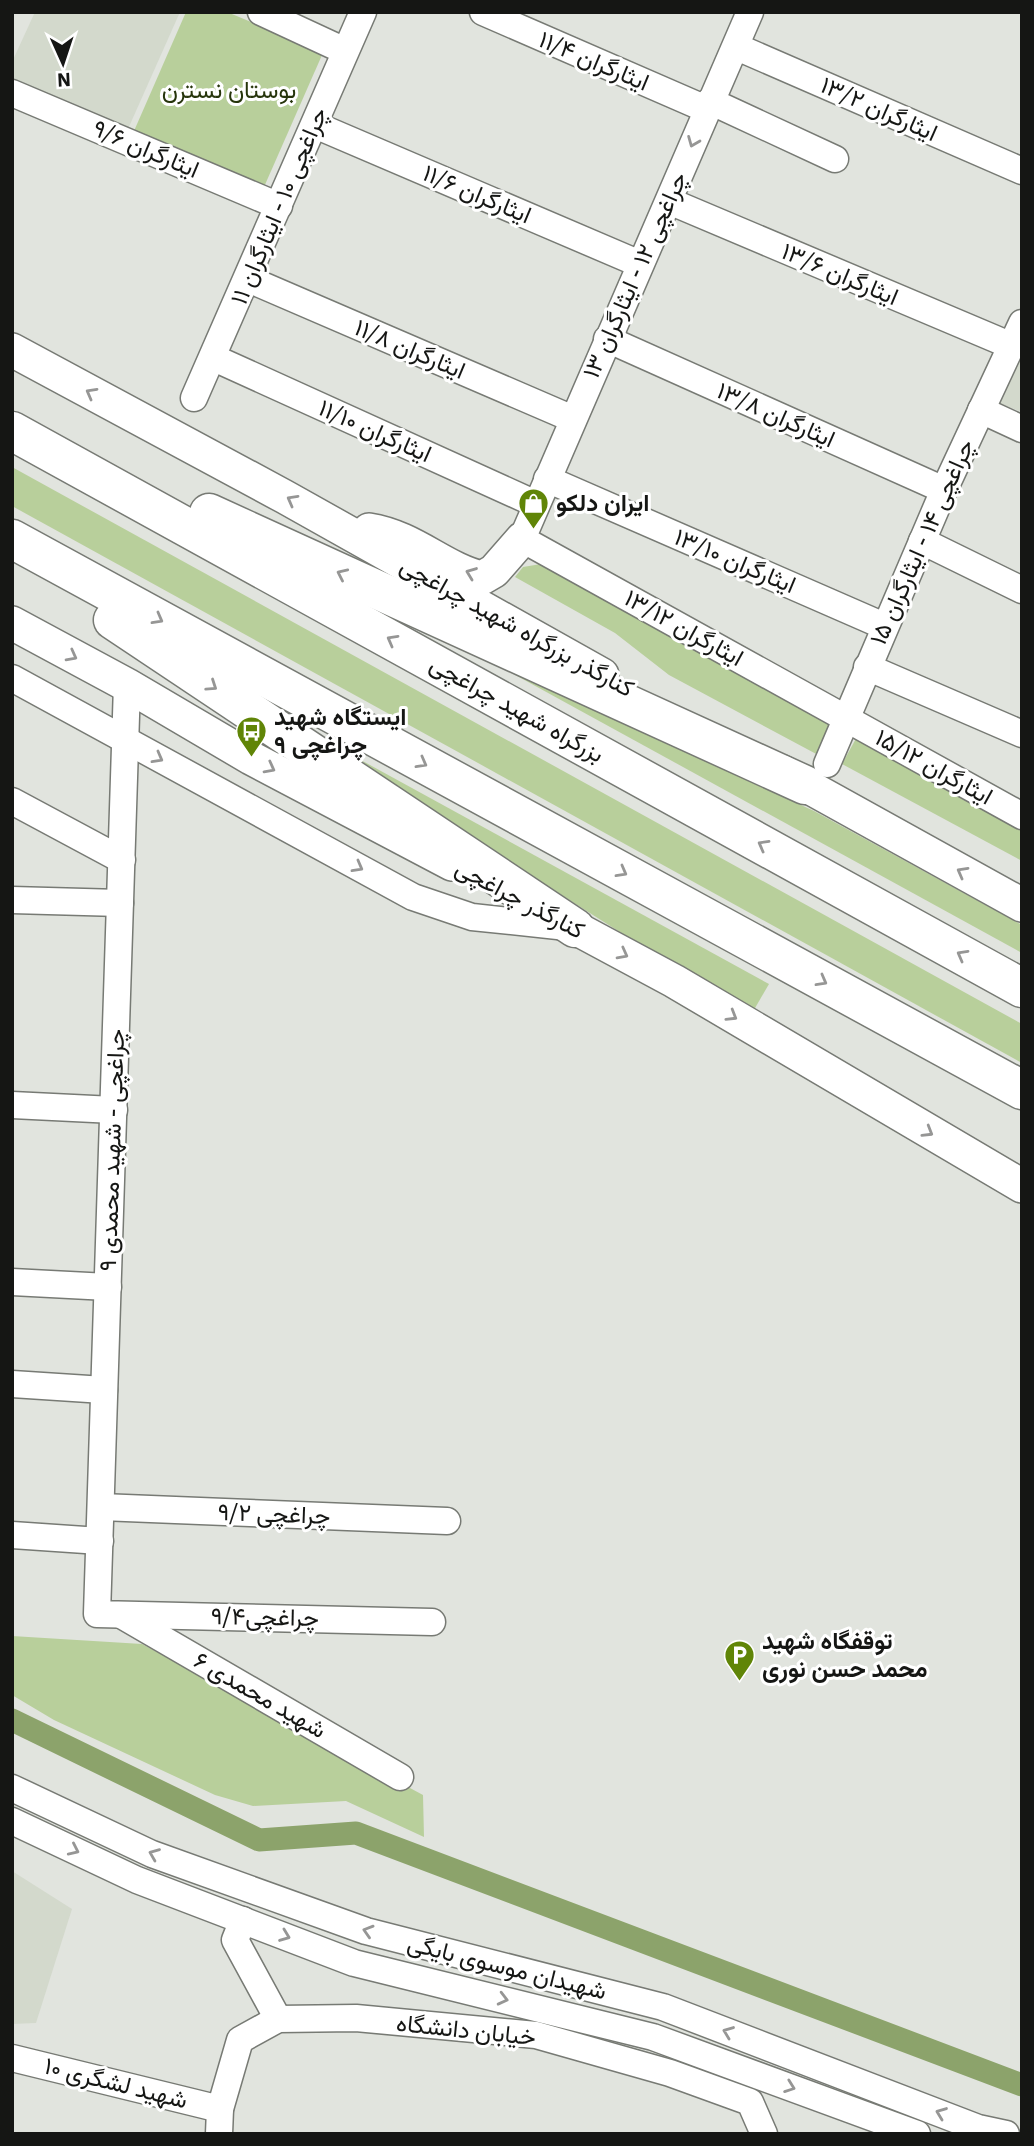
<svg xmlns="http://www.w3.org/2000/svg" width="1034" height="2146" font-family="'IBM Plex Sans',Vazirmatn,sans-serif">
	<rect width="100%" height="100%" fill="#e1e4de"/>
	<g fill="#d3d9cc">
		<path d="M35,12H180L128,129L12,78V62Z"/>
		<path d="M1022,354V412L999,403Z"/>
		<path d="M12,1871L72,1909L36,2023L12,2024Z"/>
	</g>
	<g fill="#b8cf9b">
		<path d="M186,12H227L300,42L322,55L264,187L134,131Z"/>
		<path d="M12,467L1022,1024V1063L12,506Z"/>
		<path d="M541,564L837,720L820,756L669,675L615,633L515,577L523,567Z"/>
		<path d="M488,660L814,811L1022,925V953Z"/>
		<path d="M858,735L1022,823V861L842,764Z"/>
		<path d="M359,759L769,984L751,1015L416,803Z"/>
		<path d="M12,1636L142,1644L423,1795L424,1837L346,1801L253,1806L215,1795L54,1720L12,1695Z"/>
	</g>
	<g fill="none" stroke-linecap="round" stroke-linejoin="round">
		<path stroke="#8ca36b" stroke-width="23" d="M12,1720L259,1840L356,1833L1022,2085"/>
		<defs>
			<g id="minor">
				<path d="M261,12L345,51"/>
				<path d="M483,12L706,109"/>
				<path d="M750,12L522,539L1022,816"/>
				<path d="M737,47L1022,171"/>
				<path d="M12,93L279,206"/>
				<path d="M710,101L835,159"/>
				<path d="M315,125L640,264"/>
				<path d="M669,201L1012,346"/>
				<path d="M248,279L573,419"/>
				<path d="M607,339L944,490"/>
				<path d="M214,358L536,504"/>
				<path d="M194,398L363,12"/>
				<path d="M981,410L1022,429"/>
				<path d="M547,479L884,626"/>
				<path d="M922,541L1022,590"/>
				<path d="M867,667L1022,734"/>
				<path d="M12,678L413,897L472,917L567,927"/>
				<path d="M127,685L97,1614L432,1622"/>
				<path d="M827,764L944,490L1022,323"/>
				<path d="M12,801L122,860"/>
				<path d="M12,900L120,903"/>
				<path d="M12,1105L114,1110"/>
				<path d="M12,1282L108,1287"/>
				<path d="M12,1384L104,1390"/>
				<path d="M101,1507L447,1521"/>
				<path d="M12,1535L100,1541"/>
				<path d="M123,1616L400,1777"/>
				<path d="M12,1788L152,1854L366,1931L663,2007L978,2128L1006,2134"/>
				<path d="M12,1821L137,1880L354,1963L653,2037L917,2134"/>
				<path d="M243,1920L235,1940L278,2019"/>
				<path d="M12,2058L220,2109"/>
				<path d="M219,2134L220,2109L240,2040L278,2019L356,2018L536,2035L670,2073L750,2102L764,2134"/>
			</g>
			<g id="major">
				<path d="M12,350L285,497L602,675"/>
				<path d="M369,530C414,537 443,569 482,578L494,571L522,539"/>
				<path d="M12,623L127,685L251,758L452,864"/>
				<path d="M782,772L1022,905"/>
				<path d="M553,916L674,981L1022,1186"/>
			</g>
			<g id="highway">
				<path d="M12,431L1022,988"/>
				<path d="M209,513L805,785"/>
				<path d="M12,539L1022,1090"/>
				<path d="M113,620L575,928"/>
			</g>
		</defs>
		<use href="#minor" stroke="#777a74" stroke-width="29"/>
		<use href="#major" stroke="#777a74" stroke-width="36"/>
		<use href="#highway" stroke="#777a74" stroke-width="41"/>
		<use href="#minor" stroke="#fff" stroke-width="26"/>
		<use href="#major" stroke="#fff" stroke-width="33"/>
		<use href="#highway" stroke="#fff" stroke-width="38"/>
	</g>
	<defs><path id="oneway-chevron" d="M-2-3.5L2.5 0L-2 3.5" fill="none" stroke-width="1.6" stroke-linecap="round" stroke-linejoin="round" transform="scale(1.75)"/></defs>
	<g stroke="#969695">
		<use href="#oneway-chevron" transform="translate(693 142) rotate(112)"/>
		<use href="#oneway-chevron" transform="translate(91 393) rotate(-151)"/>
		<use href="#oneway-chevron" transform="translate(292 500) rotate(-151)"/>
		<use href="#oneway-chevron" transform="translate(471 573) rotate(-159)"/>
		<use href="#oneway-chevron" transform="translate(342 574) rotate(-155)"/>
		<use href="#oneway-chevron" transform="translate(158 619) rotate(29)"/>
		<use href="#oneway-chevron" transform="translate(392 640) rotate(-151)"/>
		<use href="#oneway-chevron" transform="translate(72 656) rotate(28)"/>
		<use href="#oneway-chevron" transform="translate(212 686) rotate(34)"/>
		<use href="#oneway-chevron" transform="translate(158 758) rotate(29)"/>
		<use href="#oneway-chevron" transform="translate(422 763) rotate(29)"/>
		<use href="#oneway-chevron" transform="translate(270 768) rotate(28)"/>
		<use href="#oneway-chevron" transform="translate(763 845) rotate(-151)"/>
		<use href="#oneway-chevron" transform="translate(358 867) rotate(29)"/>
		<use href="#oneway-chevron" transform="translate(622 872) rotate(29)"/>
		<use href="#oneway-chevron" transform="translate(962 872) rotate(-151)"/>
		<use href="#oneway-chevron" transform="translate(623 954) rotate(28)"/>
		<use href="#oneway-chevron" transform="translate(962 955) rotate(-151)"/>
		<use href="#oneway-chevron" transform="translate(822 981) rotate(29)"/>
		<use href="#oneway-chevron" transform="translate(732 1016) rotate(31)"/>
		<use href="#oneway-chevron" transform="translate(928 1132) rotate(31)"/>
		<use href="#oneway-chevron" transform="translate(74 1850) rotate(25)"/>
		<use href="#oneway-chevron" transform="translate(154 1854) rotate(-158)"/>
		<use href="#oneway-chevron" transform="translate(368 1931) rotate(-163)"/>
		<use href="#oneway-chevron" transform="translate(285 1936) rotate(21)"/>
		<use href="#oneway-chevron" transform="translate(503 1999) rotate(14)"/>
		<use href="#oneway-chevron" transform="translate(728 2032) rotate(-159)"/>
		<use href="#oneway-chevron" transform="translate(790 2087) rotate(20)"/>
		<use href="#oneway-chevron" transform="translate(941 2113) rotate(-159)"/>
	</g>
	<defs>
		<symbol id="shop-pin" viewBox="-11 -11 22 30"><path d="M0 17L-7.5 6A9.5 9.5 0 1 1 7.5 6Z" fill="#608507" stroke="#fff"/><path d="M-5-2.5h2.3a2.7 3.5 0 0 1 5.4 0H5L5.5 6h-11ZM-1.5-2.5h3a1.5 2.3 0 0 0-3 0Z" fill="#fff"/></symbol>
		<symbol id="bus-pin" viewBox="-11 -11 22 30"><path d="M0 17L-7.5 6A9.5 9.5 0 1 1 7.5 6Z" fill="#608507" stroke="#fff"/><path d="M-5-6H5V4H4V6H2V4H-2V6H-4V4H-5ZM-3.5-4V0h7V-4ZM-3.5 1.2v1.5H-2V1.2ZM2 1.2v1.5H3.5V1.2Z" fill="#fff"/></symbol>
		<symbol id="parking-pin" viewBox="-11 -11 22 30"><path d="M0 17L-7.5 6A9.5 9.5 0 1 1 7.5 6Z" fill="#608507" stroke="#fff"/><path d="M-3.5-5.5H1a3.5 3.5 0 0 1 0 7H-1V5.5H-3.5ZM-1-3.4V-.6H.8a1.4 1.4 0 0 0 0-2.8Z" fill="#fff"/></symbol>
	</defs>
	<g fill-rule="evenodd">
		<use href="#shop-pin" x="516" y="486" width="35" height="47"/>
		<use href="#bus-pin" x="234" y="714" width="35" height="47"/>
		<use href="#parking-pin" x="722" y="1638" width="35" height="47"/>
	</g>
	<g text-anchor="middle" stroke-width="6" stroke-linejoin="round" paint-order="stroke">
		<g font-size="24" fill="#151614" stroke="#fff">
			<text transform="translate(594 61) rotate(23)" y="8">ایثارگران ۱۱/۴</text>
			<text transform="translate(879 109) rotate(24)" y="8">ایثارگران ۱۳/۲</text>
			<text transform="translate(146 149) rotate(23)" y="8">ایثارگران ۹/۶</text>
			<text transform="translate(477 194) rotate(23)" y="8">ایثارگران ۱۱/۶</text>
			<text transform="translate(279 206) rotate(-67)" y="8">چراغچی ۱۰ - ایثارگران ۱۱</text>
			<text transform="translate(840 274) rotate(23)" y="8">ایثارگران ۱۳/۶</text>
			<text transform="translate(635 275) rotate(-66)" y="8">چراغچی ۱۲ - ایثارگران ۱۳</text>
			<text transform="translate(410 349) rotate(23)" y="8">ایثارگران ۱۱/۸</text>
			<text transform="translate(776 415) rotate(24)" y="8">ایثارگران ۱۳/۸</text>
			<text transform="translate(375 431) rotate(24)" y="8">ایثارگران ۱۱/۱۰</text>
			<text transform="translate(922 542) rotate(-66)" y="8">چراغچی ۱۴ - ایثارگران ۱۵</text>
			<text transform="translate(735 561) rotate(23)" y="8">ایثارگران ۱۳/۱۰</text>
			<text transform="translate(517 627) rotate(29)" y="8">کنارگذر بزرگراه شهید چراغچی</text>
			<text transform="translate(684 628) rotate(29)" y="8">ایثارگران ۱۳/۱۲</text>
			<text transform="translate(517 709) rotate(29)" y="8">بزرگراه شهید چراغچی</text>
			<text transform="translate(934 767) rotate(29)" y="8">ایثارگران ۱۵/۱۲</text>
			<text transform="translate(520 899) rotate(28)" y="8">کنارگذر چراغچی</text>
			<text transform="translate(112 1150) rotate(-88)" y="8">۹ چراغچی - شهید محمدی</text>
			<text transform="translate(274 1514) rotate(2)" y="8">۹/۲ چراغچی</text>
			<text transform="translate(265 1617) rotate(1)" y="8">۹/۴چراغچی</text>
			<text transform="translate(260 1695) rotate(30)" y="8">شهید محمدی ۶</text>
			<text transform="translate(507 1967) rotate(14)" y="8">شهیدان موسوی بایگی</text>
			<text transform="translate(466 2030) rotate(6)" y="8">خیابان دانشگاه</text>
			<text transform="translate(116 2083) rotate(14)" y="8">شهید لشگری ۱۰</text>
		</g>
		<g font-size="24" fill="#26350b" stroke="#fff">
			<text x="229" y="98">بوستان نسترن</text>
		</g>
		<g font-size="24" font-weight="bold" fill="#151614" stroke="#fff" text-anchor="start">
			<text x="556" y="511">ایران دلکو</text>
			<text x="274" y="725">ایستگاه شهید<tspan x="274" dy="28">چراغچی ۹</tspan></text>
			<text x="762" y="1649">توقفگاه شهید<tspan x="762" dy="28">محمد حسن نوری</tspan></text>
		</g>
	</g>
	<rect width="1034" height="2146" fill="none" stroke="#151614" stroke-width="28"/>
	<g transform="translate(63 63) rotate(177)" stroke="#ffffff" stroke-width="5" paint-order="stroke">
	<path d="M0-5L12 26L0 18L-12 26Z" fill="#151614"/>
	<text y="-10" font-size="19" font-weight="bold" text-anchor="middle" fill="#151614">N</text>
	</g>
</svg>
